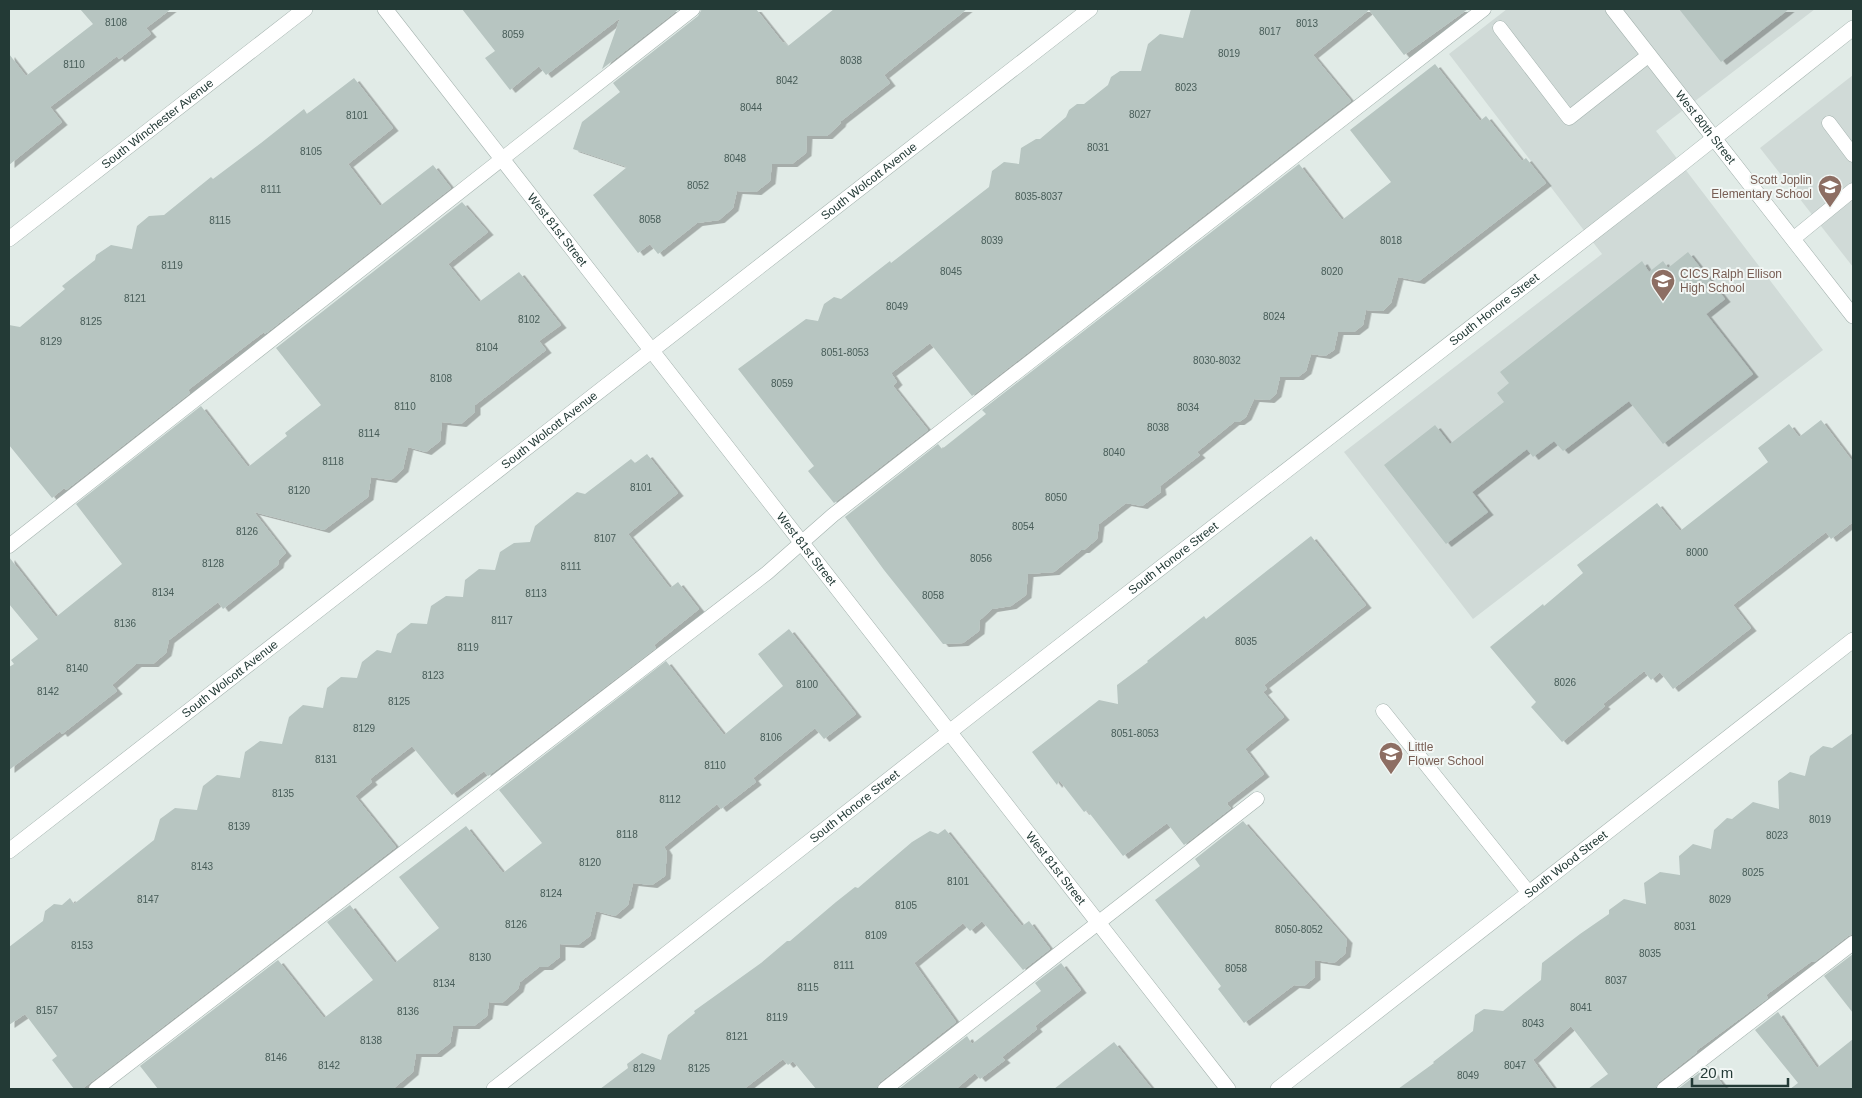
<svg xmlns="http://www.w3.org/2000/svg" width="1862" height="1098" font-family="Helvetica,sans-serif">
	<defs>
		<filter id="shadow"><feDropShadow dx="5.5" dy="3" stdDeviation="0" flood-color="#0004"/></filter>
	</defs>
	<rect width="100%" height="100%" fill="#e1ebe7"/>
	<g fill="#d0dad7">
		<path d="M1507,9H1815L1656,131L1823,350L1473,619L1344,452L1602,254L1449,54Z"/>
		<path d="M1853,75V267L1760,148Z"/>
	</g>
	<g fill="#b7c5c1" filter="url(#shadow)">
		<path d="M80,9H171L146,28L151,34L119,59L117,56L50,107L62,122L9,165V54L26,76L93,24Z"/>
		<path d="M462,9H679L602,69L620,18L546,75L539,66L510,90L485,58L495,51Z"/>
		<path d="M702,9H756L783,43L784,42L788,46L834,9H967L884,75L890,83L841,121L840,124L827,136H807L806,153L792,164H772L770,181L756,192L737,191L733,208L719,220L697,223L658,254L650,244L638,253L593,195L627,167L573,149L582,122L620,92L613,83L698,16Z"/>
		<path d="M1191,9H1468L1404,55L1369,10L1313,55L1351,101L972,396L930,343L891,373L897,382L893,386L928,430L834,503L808,471L814,466L738,369L806,319L818,321L824,304L834,297L841,299L890,261L891,263L989,187L992,171L1004,162L1019,164L1021,148L1036,139H1040L1066,117L1069,110L1077,104H1084L1108,85L1111,77L1120,71H1141L1148,44L1160,34L1183,38Z"/>
		<path d="M1679,9H1789L1721,62Z"/>
		<path d="M1435,64L1480,121L1486,116L1522,161L1526,158L1546,183L1419,281L1398,277L1391,303L1383,311L1366,310L1363,325L1354,332H1338L1334,350L1325,356L1311,354L1306,371L1298,377H1280L1276,394L1269,400L1254,399L1246,417L1239,422H1234L1197,452L1200,455L1160,486L1161,492L1142,506L1126,503L1099,524L1097,539L1084,550H1081L1054,572L1028,574L1026,595L1011,606L992,609L980,620L979,631L963,643L943,644L884,570L845,517L938,444L942,449L986,414L982,410L1299,164L1342,220L1391,182L1350,130Z"/>
		<path d="M354,78L393,128L348,164L380,206L433,165L451,188L265,334L264,332L188,390L190,393L66,490L64,488L52,498L9,445V325L20,327L65,289L62,286L95,260L96,255L111,245L132,249L137,226L149,216L164,215L211,177L213,179L261,143L304,109L307,114Z"/>
		<path d="M462,202L488,232L448,264L479,302L519,272L561,325L539,341L546,350L475,405V412L461,424L442,422L440,441L426,452L408,447L403,469L391,480L371,477L368,497L324,530L254,512L286,553L279,560L278,565L223,609L218,602L169,640L166,653L153,664H136L112,685L117,691L62,734L60,731L9,770V667L14,664L11,660L38,639L9,604V557L56,617L122,564L76,504L201,406L248,467L287,436L285,433L321,405L276,348Z"/>
		<path d="M1688,252L1725,299L1706,314L1753,374L1663,444L1629,401L1563,451L1554,441L1533,457L1527,449L1472,492L1488,512L1446,544L1384,465L1435,425L1450,444L1504,402L1497,393L1509,383L1500,372L1642,261L1649,272L1663,261L1668,268Z"/>
		<path d="M1821,420L1853,462V522L1831,539L1826,532L1733,605L1751,628L1673,689L1660,672L1651,680L1644,671L1603,704L1605,706L1562,742L1531,707L1536,702L1490,647L1543,604L1544,606L1583,573L1577,565L1657,503L1680,531L1768,462L1758,448L1789,424L1799,437Z"/>
		<path d="M647,454L678,493L628,534L670,588L678,582L699,609L654,645L656,648L488,776L484,771L452,795L412,746L370,779L372,782L355,796L396,847L82,1089H74L52,1060L57,1056L25,1014L9,1025V947L43,921L45,911L54,904L62,905L70,898L74,904L154,840L160,819L175,808L197,810L203,786L217,775L240,778L245,752L260,741L282,744L289,717L303,705L323,708L327,688L341,677L357,678L362,662L377,650L391,653L397,634L411,623L427,624L431,606L446,596L463,597L465,580L479,569L495,570L500,552L514,543L530,542L535,526L562,504L577,492L585,494L631,459L635,463Z"/>
		<path d="M1311,536L1366,605L1264,685L1267,689L1263,692L1284,717L1245,749L1264,774L1228,802L1227,804L1231,808L1184,845L1167,823L1123,856L1087,810L1084,812L1059,780L1057,785L1032,752L1099,700L1118,704L1117,685L1148,662L1147,661L1204,616L1206,619Z"/>
		<path d="M789,629L856,714L824,739L815,728L753,778L756,782L721,809L717,804L664,847L667,852L665,876L652,885L633,883L628,905L615,916L596,911L590,936L578,945L560,944V957L547,967H539L520,982L518,989L502,1003L489,1002L487,1016L474,1026H453L450,1043L436,1054H416L413,1072L393,1089H158L140,1066L278,960L324,1018L373,980L327,922L350,905L395,963L439,928L399,877L466,826L503,873L542,843L499,790L666,661L724,735L783,686L758,654Z"/>
		<path d="M1853,733V934L1848,936L1814,962L1812,961L1766,995L1768,998L1696,1051L1697,1052L1659,1082L1655,1089H1588L1608,1074L1571,1026L1533,1060L1554,1089H1398L1434,1063L1433,1062L1473,1031L1475,1015L1484,1009L1503,1011L1526,992L1541,980L1542,963L1580,934L1609,914V910L1624,899L1646,904L1644,883L1660,872L1680,875L1679,856L1693,844L1711,849L1714,830L1727,818L1732,819L1753,802L1779,809L1778,781L1790,772L1805,776L1810,756L1823,746L1832,748Z"/>
		<path d="M1243,821L1347,940L1345,954L1334,963L1315,960V977L1304,986L1294,985L1244,1023L1218,989L1221,986L1155,900L1200,866L1195,859Z"/>
		<path d="M945,829L1022,926L1029,921L1050,949L1023,970L982,921L970,931L963,923L914,963L956,1022L880,1082L876,1089H816L793,1061L788,1065L783,1059L744,1089H600L628,1068L627,1064L642,1053L661,1060L668,1035L695,1013L694,1011L761,963L787,941H790L836,902L855,887L858,888L912,842L930,831L938,834Z"/>
		<path d="M1853,954V1013L1824,976Z"/>
		<path d="M1061,963L1081,990L1035,1026L1037,1029L1002,1057L1005,1060L980,1079L975,1073L956,1089H899L967,1036L972,1044L1041,991L1035,983Z"/>
		<path d="M1778,1012L1817,1068L1853,1039V1089H1790L1798,1083L1755,1030Z"/>
		<path d="M1114,1042L1152,1089H1054Z"/>
		<path d="M1708,1066L1726,1089H1678Z"/>
	</g>
	<g fill="none" stroke-linecap="round" stroke-linejoin="round">
		<defs>
			<g id="lane">
				<path d="M1500,28L1569,118L1649,55"/>
				<path d="M1829,123L1853,155"/>
				<path d="M1793,239L1853,190"/>
				<path d="M9,546L693,9"/>
				<path d="M1383,711L1529,893"/>
				<path d="M96,1089L767,573L833,515L1484,9"/>
				<path d="M885,1089L1257,799"/>
				<path d="M1664,1089L1853,943"/>
			</g>
			<g id="street">
				<path id="s1" d="M385,9L1228,1089"/>
				<path id="s2" d="M1613,9L1853,316"/>
				<path id="s3" d="M9,239L305,9"/>
				<path id="s4" d="M9,851L1090,9"/>
				<path id="s5" d="M494,1089L980,708L1679,166L1853,28"/>
				<path id="s6" d="M1278,1089L1853,640"/>
			</g>
		</defs>
		<use href="#lane" stroke="#a4b2ae" stroke-width="15"/>
		<use href="#street" stroke="#a4b2ae" stroke-width="16"/>
		<use href="#lane" stroke="#fff" stroke-width="14"/>
		<use href="#street" stroke="#fff" stroke-width="15"/>
	</g>
	<defs>
		<symbol id="school-pin" viewBox="-11 -11 22 30"><path d="M0 17L-7.5 6A9.5 9.5 0 1 1 7.5 6Z" fill="#8d6e63" stroke="#f2f7f5"/><path d="M0-5L7-2L0 1L-7-2ZM-4 1L0 2.5L4 1V4Q0 6-4 4Z" fill="#fff"/></symbol>
	</defs>
	<g fill-rule="evenodd">
		<use href="#school-pin" x="1816" y="173" width="28" height="38"/>
		<use href="#school-pin" x="1649" y="267" width="28" height="38"/>
		<use href="#school-pin" x="1377" y="740" width="28" height="38"/>
	</g>
	<g text-anchor="middle" stroke-width="4" stroke-linejoin="round" paint-order="stroke">
		<g font-size="10" fill="#485d59">
			<text x="116" y="26">8108</text>
			<text x="1307" y="27">8013</text>
			<text x="1270" y="35">8017</text>
			<text x="513" y="38">8059</text>
			<text x="1229" y="57">8019</text>
			<text x="851" y="64">8038</text>
			<text x="74" y="68">8110</text>
			<text x="787" y="84">8042</text>
			<text x="1186" y="91">8023</text>
			<text x="751" y="111">8044</text>
			<text x="1140" y="118">8027</text>
			<text x="357" y="119">8101</text>
			<text x="1098" y="151">8031</text>
			<text x="311" y="155">8105</text>
			<text x="735" y="162">8048</text>
			<text x="698" y="189">8052</text>
			<text x="271" y="193">8111</text>
			<text x="1039" y="200">8035-8037</text>
			<text x="650" y="223">8058</text>
			<text x="220" y="224">8115</text>
			<text x="992" y="244">8039</text>
			<text x="1391" y="244">8018</text>
			<text x="172" y="269">8119</text>
			<text x="951" y="275">8045</text>
			<text x="1332" y="275">8020</text>
			<text x="135" y="302">8121</text>
			<text x="897" y="310">8049</text>
			<text x="1274" y="320">8024</text>
			<text x="529" y="323">8102</text>
			<text x="91" y="325">8125</text>
			<text x="51" y="345">8129</text>
			<text x="487" y="351">8104</text>
			<text x="845" y="356">8051-8053</text>
			<text x="1217" y="364">8030-8032</text>
			<text x="441" y="382">8108</text>
			<text x="782" y="387">8059</text>
			<text x="405" y="410">8110</text>
			<text x="1188" y="411">8034</text>
			<text x="1158" y="431">8038</text>
			<text x="369" y="437">8114</text>
			<text x="1114" y="456">8040</text>
			<text x="333" y="465">8118</text>
			<text x="641" y="491">8101</text>
			<text x="299" y="494">8120</text>
			<text x="1056" y="501">8050</text>
			<text x="1023" y="530">8054</text>
			<text x="247" y="535">8126</text>
			<text x="605" y="542">8107</text>
			<text x="1697" y="556">8000</text>
			<text x="981" y="562">8056</text>
			<text x="213" y="567">8128</text>
			<text x="571" y="570">8111</text>
			<text x="163" y="596">8134</text>
			<text x="536" y="597">8113</text>
			<text x="933" y="599">8058</text>
			<text x="502" y="624">8117</text>
			<text x="125" y="627">8136</text>
			<text x="1246" y="645">8035</text>
			<text x="468" y="651">8119</text>
			<text x="77" y="672">8140</text>
			<text x="433" y="679">8123</text>
			<text x="1565" y="686">8026</text>
			<text x="807" y="688">8100</text>
			<text x="48" y="695">8142</text>
			<text x="399" y="705">8125</text>
			<text x="364" y="732">8129</text>
			<text x="1135" y="737">8051-8053</text>
			<text x="771" y="741">8106</text>
			<text x="326" y="763">8131</text>
			<text x="715" y="769">8110</text>
			<text x="283" y="797">8135</text>
			<text x="670" y="803">8112</text>
			<text x="1820" y="823">8019</text>
			<text x="239" y="830">8139</text>
			<text x="627" y="838">8118</text>
			<text x="1777" y="839">8023</text>
			<text x="590" y="866">8120</text>
			<text x="202" y="870">8143</text>
			<text x="1753" y="876">8025</text>
			<text x="958" y="885">8101</text>
			<text x="551" y="897">8124</text>
			<text x="148" y="903">8147</text>
			<text x="1720" y="903">8029</text>
			<text x="906" y="909">8105</text>
			<text x="516" y="928">8126</text>
			<text x="1685" y="930">8031</text>
			<text x="1299" y="933">8050-8052</text>
			<text x="876" y="939">8109</text>
			<text x="82" y="949">8153</text>
			<text x="1650" y="957">8035</text>
			<text x="480" y="961">8130</text>
			<text x="844" y="969">8111</text>
			<text x="1236" y="972">8058</text>
			<text x="1616" y="984">8037</text>
			<text x="444" y="987">8134</text>
			<text x="808" y="991">8115</text>
			<text x="1581" y="1011">8041</text>
			<text x="47" y="1014">8157</text>
			<text x="408" y="1015">8136</text>
			<text x="777" y="1021">8119</text>
			<text x="1533" y="1027">8043</text>
			<text x="737" y="1040">8121</text>
			<text x="371" y="1044">8138</text>
			<text x="276" y="1061">8146</text>
			<text x="329" y="1069">8142</text>
			<text x="1515" y="1069">8047</text>
			<text x="644" y="1072">8129</text>
			<text x="699" y="1072">8125</text>
			<text x="1468" y="1079">8049</text>
		</g>
		<g font-size="12" fill="#233a36" stroke="#f2f7f5">
			<text dy="4" stroke="none"><textPath href="#s3" startOffset="188">South Winchester Avenue</textPath></text>
			<text dy="4" stroke="none"><textPath href="#s2" startOffset="150">West 80th Street</textPath></text>
			<text dy="4" stroke="none"><textPath href="#s4" startOffset="1090">South Wolcott Avenue</textPath></text>
			<text dy="4" stroke="none"><textPath href="#s1" startOffset="280">West 81st Street</textPath></text>
			<text dy="4" stroke="none"><textPath href="#s5" startOffset="1268">South Honore Street</textPath></text>
			<text dy="4" stroke="none"><textPath href="#s4" startOffset="685">South Wolcott Avenue</textPath></text>
			<text dy="4" stroke="none"><textPath href="#s1" startOffset="685">West 81st Street</textPath></text>
			<text dy="4" stroke="none"><textPath href="#s5" startOffset="862">South Honore Street</textPath></text>
			<text dy="4" stroke="none"><textPath href="#s4" startOffset="280">South Wolcott Avenue</textPath></text>
			<text dy="4" stroke="none"><textPath href="#s5" startOffset="458">South Honore Street</textPath></text>
			<text dy="4" stroke="none"><textPath href="#s6" startOffset="365">South Wood Street</textPath></text>
			<text dy="4" stroke="none"><textPath href="#s1" startOffset="1090">West 81st Street</textPath></text>
		</g>
		<g font-size="12" fill="#785e54" stroke="#f2f7f5" text-anchor="start">
			<text x="1812" y="184" text-anchor="end">Scott Joplin<tspan x="1812" dy="14">Elementary School</tspan></text>
			<text x="1680" y="278">CICS Ralph Ellison<tspan x="1680" dy="14">High School</tspan></text>
			<text x="1408" y="751">Little<tspan x="1408" dy="14">Flower School</tspan></text>
		</g>
	</g>
	<rect width="1862" height="1098" fill="none" stroke="#233a36" stroke-width="20"/>
	<path d="M1692 1078v8h96v-8" fill="none" stroke="#233a36" stroke-width="2.5"/>
	<text x="1700" y="1078" font-size="15" fill="#233a36" stroke="#f2f7f5" stroke-width="4" paint-order="stroke">20 m</text>
</svg>
